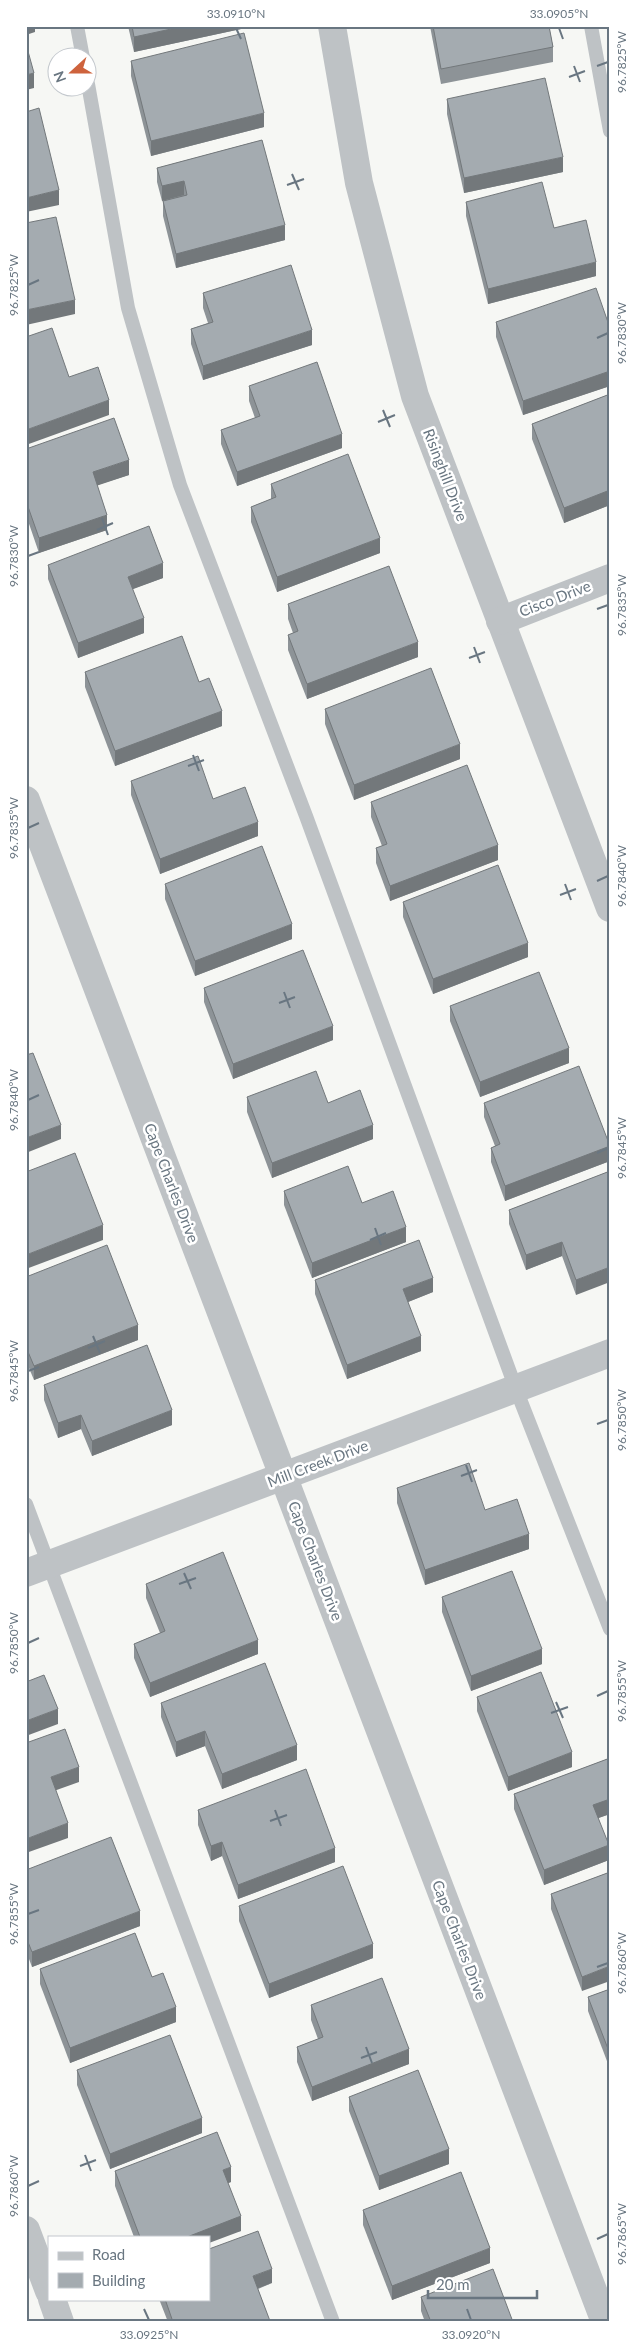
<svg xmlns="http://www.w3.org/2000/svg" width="636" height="2348" font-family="Lato,sans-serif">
	<rect width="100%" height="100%" fill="#f6f7f4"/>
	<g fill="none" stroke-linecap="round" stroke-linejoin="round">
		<g stroke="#bec2c5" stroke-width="14">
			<path d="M77,26L83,58"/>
			<path d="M591,26L610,131"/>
			<path d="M88,84L128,308L180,485L306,816L516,1389L610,1629"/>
			<path d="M26,1504L333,2322"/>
		</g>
		<g stroke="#bec2c5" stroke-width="28">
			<path d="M332,26L359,183L415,396L610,908"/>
			<path d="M500,621L610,578"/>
			<path d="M26,800L605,2322"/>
			<path d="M26,1573L610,1353"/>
			<path d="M26,2230L49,2291"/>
			<path d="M52,2299L60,2322"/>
		</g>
	</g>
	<g fill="#8d9397">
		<path d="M128,26H241V29L134,52Z"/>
		<path d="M430,26H549L553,47V62L441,84Z"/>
		<path d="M131,61L264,127L151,156L131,76Z"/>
		<path d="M447,99L563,172L464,193L447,114Z"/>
		<path d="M262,140L285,240L176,268L163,216V201L184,195L162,201L157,182V168Z"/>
		<path d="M466,202L554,228L596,276L488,304L466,216Z"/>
		<path d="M203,293L312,345L203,380L191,344V329L208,323L203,308Z"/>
		<path d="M496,322L610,328V386L523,415L496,337Z"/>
		<path d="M249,386L342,448L237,486L221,444V430L255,418L249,401Z"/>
		<path d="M610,394V505L564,523L532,439V424Z"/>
		<path d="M26,449L129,475L97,485L107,530L39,553L26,515Z"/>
		<path d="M271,484L380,553L277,592L251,522V507L271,499Z"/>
		<path d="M48,565L163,578L132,589L144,633L78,658L48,579Z"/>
		<path d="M288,604L418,657L307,699L288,650V635L293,633L288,619Z"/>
		<path d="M85,672L199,682L222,726L115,766L85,687Z"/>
		<path d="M325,709L460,759L354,800L325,724Z"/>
		<path d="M131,781L213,799L258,836L160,874L131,795Z"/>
		<path d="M371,802L498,860L390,901L376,863V848L382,846L371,817Z"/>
		<path d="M165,884L292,939L195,976L165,899Z"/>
		<path d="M403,902L528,957L433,994L403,917Z"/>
		<path d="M204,988L333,1040L233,1079L204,1002Z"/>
		<path d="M450,1006L569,1063L480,1097L450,1021Z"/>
		<path d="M247,1097L328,1103L373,1139L272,1178L247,1112Z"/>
		<path d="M484,1103L610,1145V1161L505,1201L491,1162V1148L495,1146L484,1117Z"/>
		<path d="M610,1171L576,1295L562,1256L526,1270L509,1224V1210Z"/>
		<path d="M284,1191L362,1203L406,1242L312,1278L284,1205Z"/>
		<path d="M26,1277L138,1340L34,1380L26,1361Z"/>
		<path d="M315,1280L433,1292L408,1302L421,1351L347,1379L315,1294Z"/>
		<path d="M44,1385L172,1425L92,1456L81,1429L58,1438L44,1400Z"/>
		<path d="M397,1488L485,1510L529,1549L425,1585L397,1503Z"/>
		<path d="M146,1584L258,1654L150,1697L134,1658V1644L160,1633L146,1598Z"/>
		<path d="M442,1597L542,1664L471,1691L442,1612Z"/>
		<path d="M477,1697L572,1767L508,1791L477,1711Z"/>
		<path d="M161,1703L297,1760L222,1789L205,1746L176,1757L161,1717Z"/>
		<path d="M610,1758V1814L598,1818L609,1860L544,1885L514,1809V1794Z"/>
		<path d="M198,1810L335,1862L238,1899L222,1856L211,1861L198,1825Z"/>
		<path d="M26,1870L140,1926L32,1967L26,1951Z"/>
		<path d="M610,1872L582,1991L551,1909V1894Z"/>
		<path d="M239,1906L373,1958L269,1998L239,1921Z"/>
		<path d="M40,1969L152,1977L176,2022L70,2063L40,1984Z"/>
		<path d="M610,1989V2069L588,2011V1997Z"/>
		<path d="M311,2005L409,2064L312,2101L297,2062V2047L318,2039L311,2020Z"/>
		<path d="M77,2070L202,2133L110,2169L77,2085Z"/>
		<path d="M349,2097L449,2164L379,2190L349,2111Z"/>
		<path d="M115,2171L231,2182L228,2183L241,2231L209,2237H134L115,2186Z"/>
		<path d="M363,2210L490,2263L392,2300L363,2225Z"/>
		<path d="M272,2283L258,2289L270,2322H168L159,2299H209Z"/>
		<path d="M421,2297L513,2322H425L421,2311Z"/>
	</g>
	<g fill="#73787b">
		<path d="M26,26H35V32L26,35Z"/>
		<path d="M185,26H241V29L134,52V37Z"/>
		<path d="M34,73V88L26,90V75Z"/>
		<path d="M264,113V127L151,156V141Z"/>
		<path d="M563,157V172L464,193V178Z"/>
		<path d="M184,181V195L162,201V186Z"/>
		<path d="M59,190V205L26,212V198Z"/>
		<path d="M285,225V240L176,268V254Z"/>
		<path d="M596,262V276L488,304V289Z"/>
		<path d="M75,300V314L26,325V310Z"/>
		<path d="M312,330V345L203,380V366Z"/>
		<path d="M610,371V386L523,415V401Z"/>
		<path d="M109,400V415L26,445V430Z"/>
		<path d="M342,434V448L237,486V472Z"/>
		<path d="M129,460V475L93,487V472Z"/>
		<path d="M610,490V505L564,523V508Z"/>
		<path d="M107,515V530L39,553V538Z"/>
		<path d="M380,538V553L277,592V577Z"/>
		<path d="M163,563V578L128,591V577Z"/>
		<path d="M144,618V633L78,658V643Z"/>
		<path d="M418,642V657L307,699V684Z"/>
		<path d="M222,711V726L115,766V751Z"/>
		<path d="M460,744V759L354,800V785Z"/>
		<path d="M258,822V836L160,874V859Z"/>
		<path d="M498,845V860L390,901V886Z"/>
		<path d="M292,924V939L195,976V961Z"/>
		<path d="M528,943V957L433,994V979Z"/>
		<path d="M333,1026V1040L233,1079V1064Z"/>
		<path d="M569,1048V1063L480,1097V1082Z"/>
		<path d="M61,1125V1139L26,1153V1138Z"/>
		<path d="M373,1125V1139L272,1178V1163Z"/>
		<path d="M610,1146V1161L505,1201V1186Z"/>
		<path d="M103,1225V1240L26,1269V1255Z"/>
		<path d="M406,1227V1242L312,1278V1263Z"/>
		<path d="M562,1242V1256L526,1270V1255Z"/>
		<path d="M610,1267V1282L576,1295V1280Z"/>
		<path d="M433,1278V1292L403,1304V1289Z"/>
		<path d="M138,1325V1340L34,1380V1366Z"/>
		<path d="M421,1336V1351L347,1379V1365Z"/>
		<path d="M172,1410V1425L92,1456V1441Z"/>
		<path d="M81,1415V1429L58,1438V1423Z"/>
		<path d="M529,1534V1549L425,1585V1570Z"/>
		<path d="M258,1640V1654L150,1697V1683Z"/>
		<path d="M542,1649V1664L471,1691V1676Z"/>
		<path d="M58,1709V1724L26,1736V1721Z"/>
		<path d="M205,1731V1746L176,1757V1742Z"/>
		<path d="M297,1745V1760L222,1789V1774Z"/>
		<path d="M572,1752V1767L508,1791V1777Z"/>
		<path d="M79,1767V1782L51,1792V1777Z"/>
		<path d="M610,1799V1814L593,1820V1805Z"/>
		<path d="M68,1823V1838L26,1853V1839Z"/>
		<path d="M222,1842V1856L211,1861V1846Z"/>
		<path d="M609,1845V1860L544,1885V1870Z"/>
		<path d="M335,1848V1862L238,1899V1885Z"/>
		<path d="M140,1911V1926L32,1967V1952Z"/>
		<path d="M373,1944V1958L269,1998V1984Z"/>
		<path d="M610,1966V1981L582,1991V1977Z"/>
		<path d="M176,2007V2022L70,2063V2048Z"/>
		<path d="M409,2049V2064L312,2101V2087Z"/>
		<path d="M202,2118V2133L110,2169V2154Z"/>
		<path d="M449,2149V2164L379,2190V2176Z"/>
		<path d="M231,2167V2182L223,2185V2170Z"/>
		<path d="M241,2216V2231L209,2243V2237H187Z"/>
		<path d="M490,2248V2263L392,2300V2286Z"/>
		<path d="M272,2269V2283L253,2290V2276Z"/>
	</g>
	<g fill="#a4abb0" stroke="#73787b">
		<path d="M132,26H185L134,37Z"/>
		<path d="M433,26H549L553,47L441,69Z"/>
		<path d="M244,33L264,113L151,141L131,61Z"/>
		<path d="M26,44L34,73L26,75Z"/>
		<path d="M545,78L563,157L464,178L447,99Z"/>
		<path d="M39,108L59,190L26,198V112Z"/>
		<path d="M262,140L285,225L176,254L163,201L187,195L184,181L162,186L157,168Z"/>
		<path d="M542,182L554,228L586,220L596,262L488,289L466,202Z"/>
		<path d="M56,217L75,300L26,310V223Z"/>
		<path d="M291,265L312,330L203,366L191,329L213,322L203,293Z"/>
		<path d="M596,288L610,328V371L523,401L496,322Z"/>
		<path d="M52,328L69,377L98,367L109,400L26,430V337Z"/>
		<path d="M317,362L342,434L237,472L221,430L260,416L249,386Z"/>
		<path d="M610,394V490L564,508L532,424Z"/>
		<path d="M114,418L129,460L93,472L107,515L39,538L26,501V449Z"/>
		<path d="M348,454L380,538L277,577L251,507L276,497L271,484Z"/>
		<path d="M149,526L163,563L128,577L144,618L78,643L48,565Z"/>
		<path d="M389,566L418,642L307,684L288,635L298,631L288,604Z"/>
		<path d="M182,636L199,682L209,678L222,711L115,751L85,672Z"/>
		<path d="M431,668L460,744L354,785L325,709Z"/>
		<path d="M198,756L213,799L245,787L258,822L160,859L131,781Z"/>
		<path d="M467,765L498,845L390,886L376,848L387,844L371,802Z"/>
		<path d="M262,846L292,924L195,961L165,884Z"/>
		<path d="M498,865L528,943L433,979L403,902Z"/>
		<path d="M303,950L333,1026L233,1064L204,988Z"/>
		<path d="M539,972L569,1048L480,1082L450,1006Z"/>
		<path d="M33,1053L61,1125L26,1138V1055Z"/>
		<path d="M579,1066L610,1146L505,1186L491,1148L500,1144L484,1103Z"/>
		<path d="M316,1071L328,1103L360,1090L373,1125L272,1163L247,1097Z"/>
		<path d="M75,1153L103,1225L26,1255V1172Z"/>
		<path d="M348,1166L362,1203L393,1191L406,1227L312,1263L284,1191Z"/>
		<path d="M610,1171V1267L576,1280L562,1242L526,1255L509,1210Z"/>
		<path d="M419,1240L433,1278L403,1289L421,1336L347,1365L315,1280Z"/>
		<path d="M107,1245L138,1325L34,1366L26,1347V1277Z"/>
		<path d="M147,1345L172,1410L92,1441L81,1415L58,1423L44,1385Z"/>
		<path d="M469,1463L485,1510L517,1499L529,1534L425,1570L397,1488Z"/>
		<path d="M223,1552L258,1640L150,1683L134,1644L165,1631L146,1584Z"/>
		<path d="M512,1571L542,1649L471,1676L442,1597Z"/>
		<path d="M265,1663L297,1745L222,1774L205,1731L176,1742L161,1703Z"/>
		<path d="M541,1672L572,1752L508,1777L477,1697Z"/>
		<path d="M44,1675L58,1709L26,1721V1682Z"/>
		<path d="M65,1729L79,1767L51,1777L68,1823L26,1839V1743Z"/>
		<path d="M610,1758V1799L593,1805L609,1845L544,1870L514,1794Z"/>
		<path d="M306,1769L335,1848L238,1885L222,1842L211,1846L198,1810Z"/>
		<path d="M111,1837L140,1911L32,1952L26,1937V1870Z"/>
		<path d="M343,1866L373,1944L269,1984L239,1906Z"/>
		<path d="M610,1872V1966L582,1977L551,1894Z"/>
		<path d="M135,1933L152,1977L163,1973L176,2007L70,2048L40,1969Z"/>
		<path d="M382,1978L409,2049L312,2087L297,2047L323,2037L311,2005Z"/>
		<path d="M610,1989V2054L588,1997Z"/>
		<path d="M170,2035L202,2118L110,2154L77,2070Z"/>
		<path d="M418,2070L449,2149L379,2176L349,2097Z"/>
		<path d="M217,2132L231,2167L223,2170L241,2216L187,2237H140L115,2171Z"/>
		<path d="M461,2172L490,2248L392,2286L363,2210Z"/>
		<path d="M258,2231L272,2269L253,2276L270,2321L267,2322H173L165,2299H209V2249Z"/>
		<path d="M493,2269L513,2322H431L421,2297Z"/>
	</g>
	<path fill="none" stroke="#697681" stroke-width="2" d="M236,28L241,39M559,28L563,39M574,66L580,82M597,66L608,62M569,77L585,71M292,174L299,190M287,185L304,179M28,285L39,280M597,338L608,333M383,410L390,427M378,422L395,415M102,518L108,535M97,530L113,523M28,556L39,552M597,609L608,605M474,647L480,663M469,658L485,652M193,755L199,771M188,766L204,760M28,828L39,823M597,881L608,876M565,884L571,900M560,895L576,889M284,992L290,1008M279,1003L295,997M28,1100L39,1095M597,1153L608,1148M375,1228L381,1245M370,1240L386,1233M93,1336L100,1353M88,1348L105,1341M28,1371L39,1367M597,1424L608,1420M466,1465L472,1482M461,1476L477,1470M184,1573L191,1589M179,1584L196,1578M28,1643L39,1638M597,1696L608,1691M556,1702L563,1718M551,1713L568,1707M275,1810L281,1826M270,1821L287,1815M28,1914L39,1910M597,1967L608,1963M366,2047L372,2063M361,2058L377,2052M85,2155L91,2171M80,2166L96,2160M28,2186L39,2181M597,2239L608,2234M144,2309L149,2320M467,2309L471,2320"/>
	<g text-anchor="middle" stroke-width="5" stroke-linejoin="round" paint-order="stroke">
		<g font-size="15" fill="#697681" stroke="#fff">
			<text transform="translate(445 475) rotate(69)" y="5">Risinghill Drive</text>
			<text transform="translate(555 599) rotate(-21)" y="5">Cisco Drive</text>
			<text transform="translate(171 1183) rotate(69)" y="5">Cape Charles Drive</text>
			<text transform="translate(318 1464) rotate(-21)" y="5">Mill Creek Drive</text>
			<text transform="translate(315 1561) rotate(69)" y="5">Cape Charles Drive</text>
			<text transform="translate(459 1940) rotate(69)" y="5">Cape Charles Drive</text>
		</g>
	</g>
	<rect width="636" height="2348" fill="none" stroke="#ffffff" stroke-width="55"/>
	<rect x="48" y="2236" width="162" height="65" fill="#ffffff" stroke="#c3c8cd"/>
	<rect x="58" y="2252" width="25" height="8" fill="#bec2c5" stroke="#c3c8cd"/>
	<text x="92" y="2260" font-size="15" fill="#697681">Road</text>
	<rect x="58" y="2273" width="25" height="15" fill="#a4abb0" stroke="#c3c8cd"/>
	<text x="92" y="2286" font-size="15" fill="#697681">Building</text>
	<g transform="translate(72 72) rotate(249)"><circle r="24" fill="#ffffff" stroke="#c3c8cd"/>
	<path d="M0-4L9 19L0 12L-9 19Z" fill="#ce633d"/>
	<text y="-8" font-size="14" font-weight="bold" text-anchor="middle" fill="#697681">N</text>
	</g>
	<path d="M428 2290v8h109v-8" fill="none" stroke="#697681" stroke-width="2.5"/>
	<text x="436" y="2290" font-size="15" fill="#697681" stroke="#ffffff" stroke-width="4" paint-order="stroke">20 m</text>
	<rect x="28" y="28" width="580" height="2292" fill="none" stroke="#697681" stroke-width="2"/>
	<g font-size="12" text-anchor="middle" fill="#697681">
		<text x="236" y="18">33.0910°N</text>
		<text x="559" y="18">33.0905°N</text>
		<text transform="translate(622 62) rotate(-90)" y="4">96.7825°W</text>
		<text transform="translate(14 285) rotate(-90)" y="4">96.7825°W</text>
		<text transform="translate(622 333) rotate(-90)" y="4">96.7830°W</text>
		<text transform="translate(14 556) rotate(-90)" y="4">96.7830°W</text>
		<text transform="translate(622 605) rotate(-90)" y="4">96.7835°W</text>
		<text transform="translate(14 828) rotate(-90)" y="4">96.7835°W</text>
		<text transform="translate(622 876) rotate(-90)" y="4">96.7840°W</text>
		<text transform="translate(14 1100) rotate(-90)" y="4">96.7840°W</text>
		<text transform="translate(622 1148) rotate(-90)" y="4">96.7845°W</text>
		<text transform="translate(14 1371) rotate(-90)" y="4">96.7845°W</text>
		<text transform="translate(622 1420) rotate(-90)" y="4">96.7850°W</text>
		<text transform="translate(14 1643) rotate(-90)" y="4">96.7850°W</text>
		<text transform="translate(622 1691) rotate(-90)" y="4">96.7855°W</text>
		<text transform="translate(14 1914) rotate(-90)" y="4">96.7855°W</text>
		<text transform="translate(622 1963) rotate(-90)" y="4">96.7860°W</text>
		<text transform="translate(14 2186) rotate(-90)" y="4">96.7860°W</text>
		<text transform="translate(622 2234) rotate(-90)" y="4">96.7865°W</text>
		<text x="149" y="2339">33.0925°N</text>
		<text x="471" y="2339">33.0920°N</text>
	</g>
</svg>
